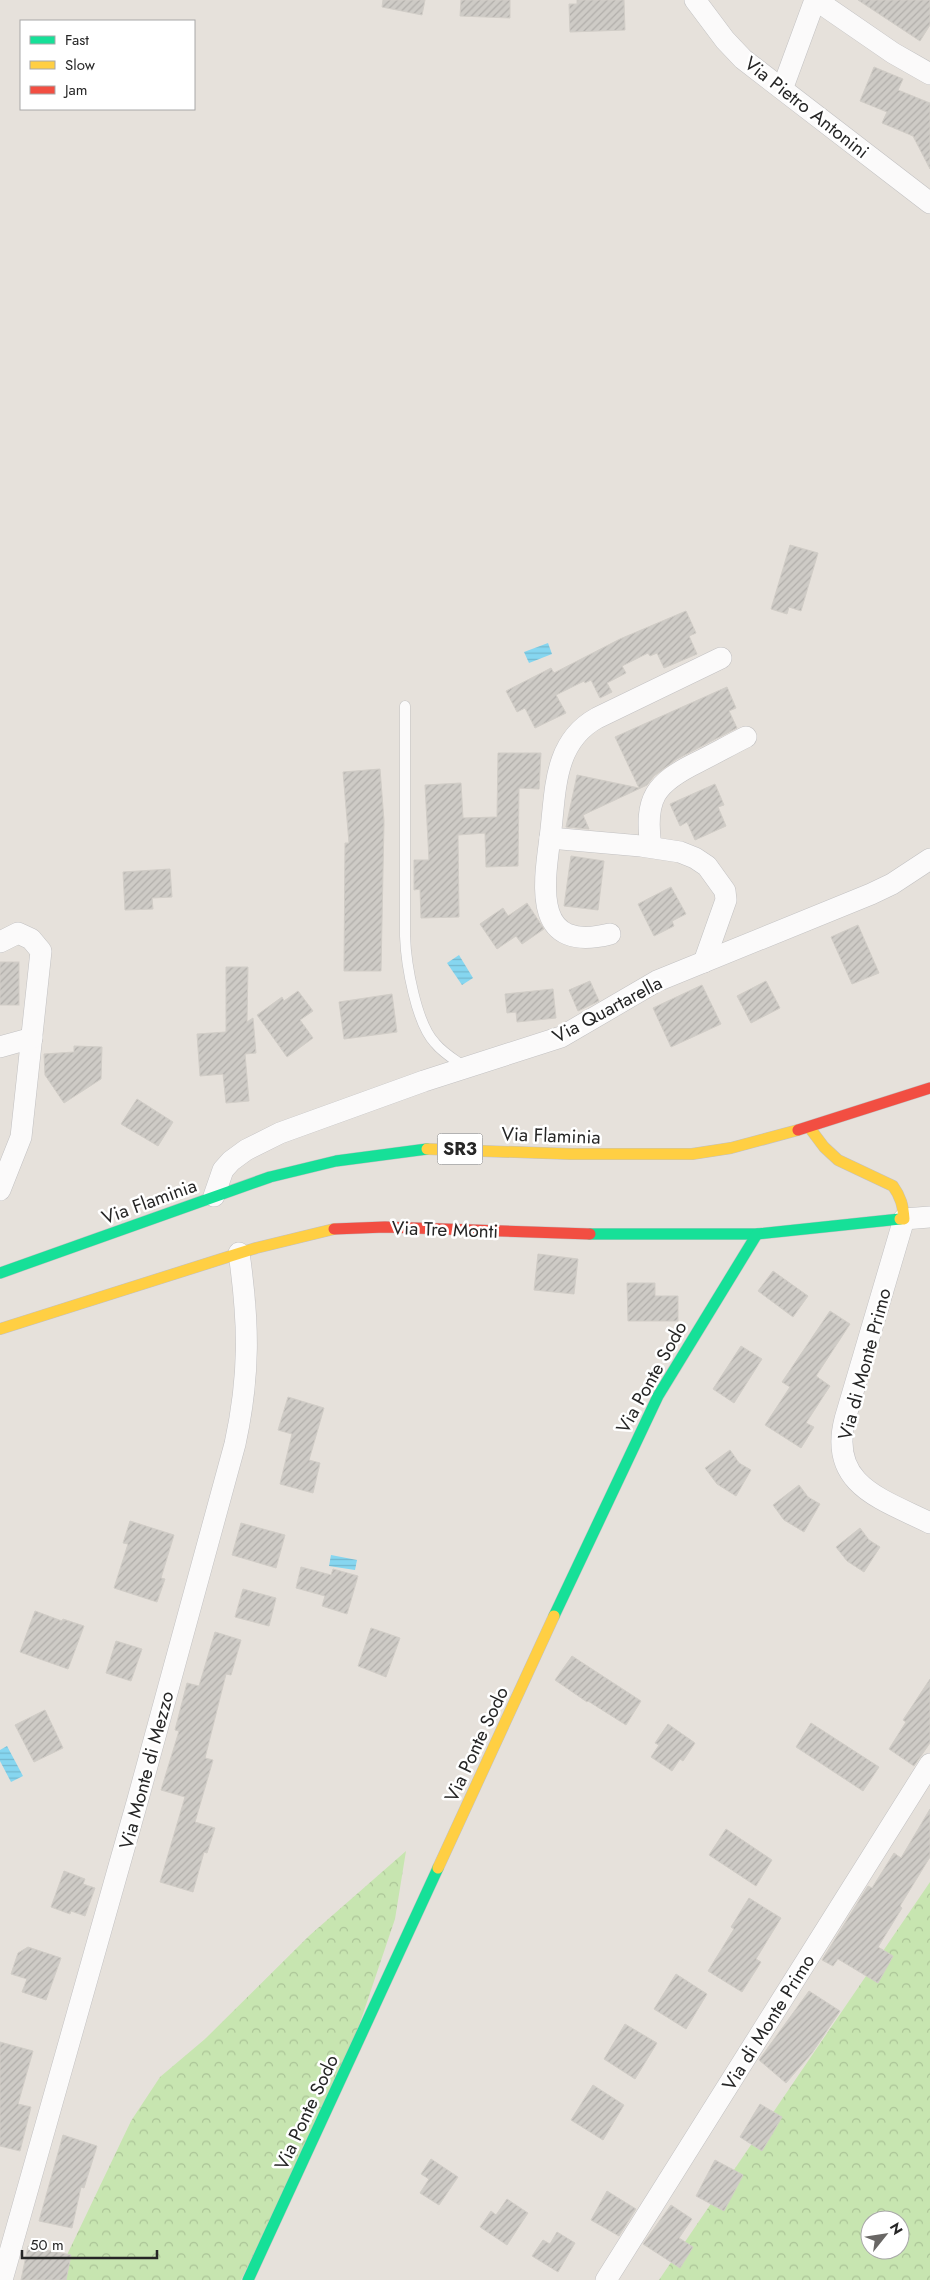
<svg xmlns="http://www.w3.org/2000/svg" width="930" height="2280" font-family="Jost,sans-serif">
	<defs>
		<pattern id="forest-crowns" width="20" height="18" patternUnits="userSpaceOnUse" patternTransform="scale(1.25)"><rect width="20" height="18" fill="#c7e5b0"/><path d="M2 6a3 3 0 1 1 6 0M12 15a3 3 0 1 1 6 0" fill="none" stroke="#abc497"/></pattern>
		<pattern id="water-rules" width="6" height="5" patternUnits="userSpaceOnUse" patternTransform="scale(1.25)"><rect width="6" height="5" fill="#86d6f0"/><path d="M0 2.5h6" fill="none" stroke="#74b8ce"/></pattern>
		<pattern id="building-hatch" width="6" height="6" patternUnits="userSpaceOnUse" patternTransform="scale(1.25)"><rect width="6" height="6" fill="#cecbc6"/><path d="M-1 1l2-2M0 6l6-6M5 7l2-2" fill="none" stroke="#b1aeaa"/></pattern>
	</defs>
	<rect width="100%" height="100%" fill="#e6e1db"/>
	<g fill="url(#forest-crowns)" fill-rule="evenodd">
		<path d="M406,1851L395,1919L344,2070L241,2280H55L131,2121L160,2077L205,2039L310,1935Z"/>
		<path d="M930,1882V2280H659ZM870,2220H900V2250H870Z"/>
	</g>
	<g fill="url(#water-rules)">
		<path d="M548,643L552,654L529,663L524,652Z"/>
		<path d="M459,955L473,978L462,985L447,963Z"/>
		<path d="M331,1555L357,1560L355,1570L329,1566Z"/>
		<path d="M7,1746L23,1776L11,1782L0,1761V1750Z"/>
	</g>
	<g fill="url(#building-hatch)" stroke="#d1cdc7">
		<path d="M383,0H425L422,15L382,7Z"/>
		<path d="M461,0H510V18L460,16Z"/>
		<path d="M577,0H624L625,30L570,32L569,4H577Z"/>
		<path d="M858,0H930V25L920,41Z"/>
		<path d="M874,67L903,79L898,90L930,103V169L913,136L882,123L887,112L860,101Z"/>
		<path d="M790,545L818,553L801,611L789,607L787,614L771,609Z"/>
		<path d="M686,611L696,633L689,636L697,654L664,668L657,653L650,656L648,653L622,666L626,673L607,683L612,692L600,698L591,680L585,683L584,681L556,695L566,713L535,728L525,708L517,712L506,691L551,668L554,673L620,639Z"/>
		<path d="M727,687L736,708L729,711L737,728L677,759L654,776L647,785L583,815L589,829L566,827L577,775L639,788L615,737Z"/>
		<path d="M498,753H541L539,789L519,788L518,866L486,867L485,833L458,835L459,917L421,918L420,889L414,890V860H429L425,785L461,783L463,818L497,817Z"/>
		<path d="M380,769L384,821L381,971H344L345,843H349L343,772Z"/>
		<path d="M715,784L724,805L718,807L726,826L695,840L687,822L680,826L670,804Z"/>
		<path d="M571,856L604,861L598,910L564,906Z"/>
		<path d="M170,869L172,897L152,898L153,909L125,910L123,872Z"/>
		<path d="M671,887L686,914L672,921L674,926L654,936L638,904Z"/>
		<path d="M527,903L544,929L522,944L516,936L497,949L480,924L503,908L508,916Z"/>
		<path d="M858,925L879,973L852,984L831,937Z"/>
		<rect x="0" y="962" width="19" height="43"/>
		<path d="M226,967H248L247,1022L253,1018L256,1053L245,1054L249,1101L226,1103L223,1074L200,1076L197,1034L226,1032Z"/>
		<path d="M590,981L599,1001L578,1011L569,990Z"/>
		<path d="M766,981L780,1008L751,1023L737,996Z"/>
		<path d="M702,985L721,1024L671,1047L653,1008Z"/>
		<path d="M553,989L556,1018L517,1022L516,1012L507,1013L505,994Z"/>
		<path d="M298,991L313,1011L300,1020L313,1038L287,1057L257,1015L282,997L284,1001Z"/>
		<path d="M392,994L397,1032L344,1039L339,1002Z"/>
		<path d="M74,1046L102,1047L101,1079L64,1103L45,1075L44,1054L74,1052Z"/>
		<path d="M137,1099L173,1122L158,1146L121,1124Z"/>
		<path d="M538,1254L578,1259L574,1294L534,1290Z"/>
		<path d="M773,1271L808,1296L793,1317L758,1291Z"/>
		<path d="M627,1283H655V1296H678V1321H628Z"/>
		<path d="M830,1311L850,1324L816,1376L830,1386L806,1423L814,1427L801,1448L765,1425L790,1387L782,1382Z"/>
		<path d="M741,1346L762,1359L734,1403L713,1389Z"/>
		<path d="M288,1397L324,1408L309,1460L320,1463L313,1493L280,1484L292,1434L278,1430Z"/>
		<path d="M730,1450L739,1463L751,1470L736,1496L717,1484L705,1468Z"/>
		<path d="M799,1485L808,1497L820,1504L804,1532L784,1520L773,1505Z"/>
		<path d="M130,1521L174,1535L161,1578L165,1579L157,1602L114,1588L128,1544L123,1543Z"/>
		<path d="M241,1523L285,1535L276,1568L232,1555Z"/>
		<path d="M860,1528L869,1540L880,1547L864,1572L847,1561L836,1547Z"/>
		<path d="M301,1567L331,1575L333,1569L358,1576L347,1614L322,1606L325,1596L296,1588Z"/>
		<path d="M243,1589L276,1598L269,1626L235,1617Z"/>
		<path d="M35,1611L62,1621L63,1619L84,1626L68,1669L20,1652Z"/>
		<path d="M371,1628L400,1638L386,1677L358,1666Z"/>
		<path d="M215,1632L241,1640L231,1675L226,1674L205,1758L213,1760L195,1822L215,1828L207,1853L204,1852L193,1892L160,1882L185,1797L161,1790L179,1731L175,1730L187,1683L199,1686Z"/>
		<path d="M116,1641L142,1649L131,1681L106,1673Z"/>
		<path d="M572,1656L641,1701L626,1725L588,1701L587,1702L555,1680Z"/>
		<path d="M930,1679V1743L914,1766L889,1749L906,1722L903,1720Z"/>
		<path d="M45,1710L63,1748L34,1762L15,1725Z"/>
		<path d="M811,1723L879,1767L863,1791L796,1747Z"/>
		<path d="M668,1724L695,1743L683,1761L680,1759L672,1771L651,1757L659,1745L655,1743Z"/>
		<path d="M930,1809V1857L900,1906L902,1908L878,1947L893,1956L878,1983L838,1959L833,1966L822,1960L868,1886L872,1888L894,1853L901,1858Z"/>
		<path d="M726,1829L772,1860L756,1886L709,1855Z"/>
		<path d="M64,1871L85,1879L83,1884L95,1888L85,1916L71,1911L70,1914L51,1907Z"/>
		<path d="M749,1898L781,1918L756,1959L761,1962L742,1992L708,1971L734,1929L731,1927Z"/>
		<path d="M28,1947L61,1958L46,2000L22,1992L27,1979L11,1974L18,1953Z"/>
		<path d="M676,1974L707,1994L686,2029L654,2009Z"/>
		<path d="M809,1991L840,2011L812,2053L786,2083L759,2060Z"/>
		<path d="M625,2024L657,2043L635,2079L604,2059Z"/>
		<path d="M0,2042L33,2051L18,2104L31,2107L20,2151L0,2146Z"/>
		<path d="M593,2085L624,2105L603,2140L571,2120Z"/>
		<path d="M760,2104L782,2117L762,2151L740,2137Z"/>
		<path d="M63,2135L97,2146L84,2188L81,2187L72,2228L39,2221Z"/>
		<path d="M431,2159L458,2177L439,2205L420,2193L429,2179L421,2174Z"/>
		<path d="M715,2160L743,2175L724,2211L696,2196Z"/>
		<path d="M607,2191L636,2209L619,2236L591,2220Z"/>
		<path d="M507,2199L528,2213L507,2245L480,2227L491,2211L496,2215Z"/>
		<path d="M671,2205L692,2219L679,2238L693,2247L680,2268L643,2244Z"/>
		<path d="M557,2232L575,2243L558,2272L532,2256L543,2240L550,2244Z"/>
		<path d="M28,2246L71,2255L66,2280H21Z"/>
	</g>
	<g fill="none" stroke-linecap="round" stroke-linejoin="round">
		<defs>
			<path id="lane" d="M405,706V936C406,964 416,1023 435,1043C443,1053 455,1060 465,1067"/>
			<g id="street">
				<path d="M695,0L725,40L743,59L930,203"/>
				<path d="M816,0L893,53L930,74"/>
				<path d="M783,87L815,0"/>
				<path d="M550,838C543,889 534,953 610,934"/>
				<path d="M651,847C644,798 655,783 698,762C714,754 730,745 746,737"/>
				<path d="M0,942L18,933L31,939L41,951L21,1137L0,1190"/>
				<path d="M704,962L726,900L725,891L707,866L695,858L680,852L641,846L550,838C556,793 552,743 597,718L721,658"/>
				<path d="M0,1047L32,1038"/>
				<path d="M214,1196L223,1170L231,1161L246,1150L280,1133L424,1081L561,1037L657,981L871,894L892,884L930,859"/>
				<path d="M930,1217L904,1219L845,1419C828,1485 882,1499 930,1523"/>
				<path d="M2,2280L138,1799L235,1444C250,1375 249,1323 239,1253"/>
				<path d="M606,2280L930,1764"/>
			</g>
			<g id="fast">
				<path d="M590,1234H757L900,1219"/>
				<path d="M0,1273L270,1177L336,1161L427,1149"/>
				<path d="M554,1616L658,1396L757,1234"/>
				<path d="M248,2280L438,1868"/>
			</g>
			<g id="slow">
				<path d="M809,1127L824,1147L838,1160L893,1186C901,1197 903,1206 904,1219H900"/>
				<path d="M427,1149L571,1154H692L731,1148L798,1130"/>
				<path d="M0,1329L256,1248L334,1229"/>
				<path d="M438,1868L554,1616"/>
			</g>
			<g id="jam">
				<path d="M798,1130L930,1088"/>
				<path d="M334,1229L385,1227L590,1234"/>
			</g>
		</defs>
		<use href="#lane" stroke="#c2c1c2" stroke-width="11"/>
		<use href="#street" stroke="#c2c1c2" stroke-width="22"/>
		<use href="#fast" stroke="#c2c1c2" stroke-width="12"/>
		<use href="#slow" stroke="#c2c1c2" stroke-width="12"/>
		<use href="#jam" stroke="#c2c1c2" stroke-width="12"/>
		<use href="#lane" stroke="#fbfafa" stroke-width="10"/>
		<use href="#street" stroke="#fbfafa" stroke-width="21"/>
		<use href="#fast" stroke="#16e098" stroke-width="11"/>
		<use href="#slow" stroke="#ffcf43" stroke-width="11"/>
		<use href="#jam" stroke="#f24e42" stroke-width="11"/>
	</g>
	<g text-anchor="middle" stroke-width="5" stroke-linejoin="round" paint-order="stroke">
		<rect fill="#fff" stroke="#676767" stroke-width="1" x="437.5" y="1133.5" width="45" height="31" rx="4"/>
		<g font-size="18" font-weight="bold" fill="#262626">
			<text x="460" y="1155">SR3</text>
		</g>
		<g font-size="19" fill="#262626" stroke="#fff">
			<text transform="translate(807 107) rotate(38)" y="7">Via Pietro Antonini</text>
			<text transform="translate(607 1009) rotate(-28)" y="7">Via Quartarella</text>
			<text transform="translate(551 1135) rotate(2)" y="7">Via Flaminia</text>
			<text transform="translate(149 1201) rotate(-20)" y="7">Via Flaminia</text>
			<text transform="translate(445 1229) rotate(2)" y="7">Via Tre Monti</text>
			<text transform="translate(864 1364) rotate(-75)" y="7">Via di Monte Primo</text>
			<text transform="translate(651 1377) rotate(-61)" y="7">Via Ponte Sodo</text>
			<text transform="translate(476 1744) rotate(-65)" y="7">Via Ponte Sodo</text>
			<text transform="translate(146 1770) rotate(-75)" y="7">Via Monte di Mezzo</text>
			<text transform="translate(768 2022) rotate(-58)" y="7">Via di Monte Primo</text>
			<text transform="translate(306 2112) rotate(-65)" y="7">Via Ponte Sodo</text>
		</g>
	</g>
	<rect x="20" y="20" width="175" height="90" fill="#ffffff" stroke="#a8a8a8"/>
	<rect x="30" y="36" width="25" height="8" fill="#16e098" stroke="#a8a8a8"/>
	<text x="65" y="45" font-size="15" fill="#262626">Fast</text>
	<rect x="30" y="61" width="25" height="8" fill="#ffcf43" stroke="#a8a8a8"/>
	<text x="65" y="70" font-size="15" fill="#262626">Slow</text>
	<rect x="30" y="86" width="25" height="8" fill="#f24e42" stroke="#a8a8a8"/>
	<text x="65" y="95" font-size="15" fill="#262626">Jam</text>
	<g transform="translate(885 2235) rotate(60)"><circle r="24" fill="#ffffff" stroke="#a8a8a8"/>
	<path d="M0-4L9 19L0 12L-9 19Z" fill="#696765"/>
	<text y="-8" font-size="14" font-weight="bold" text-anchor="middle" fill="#262626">N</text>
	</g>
	<path d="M22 2250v8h135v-8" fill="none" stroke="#262626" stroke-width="2.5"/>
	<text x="30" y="2250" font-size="15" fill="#262626" stroke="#ffffff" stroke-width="4" paint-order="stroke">50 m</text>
</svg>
